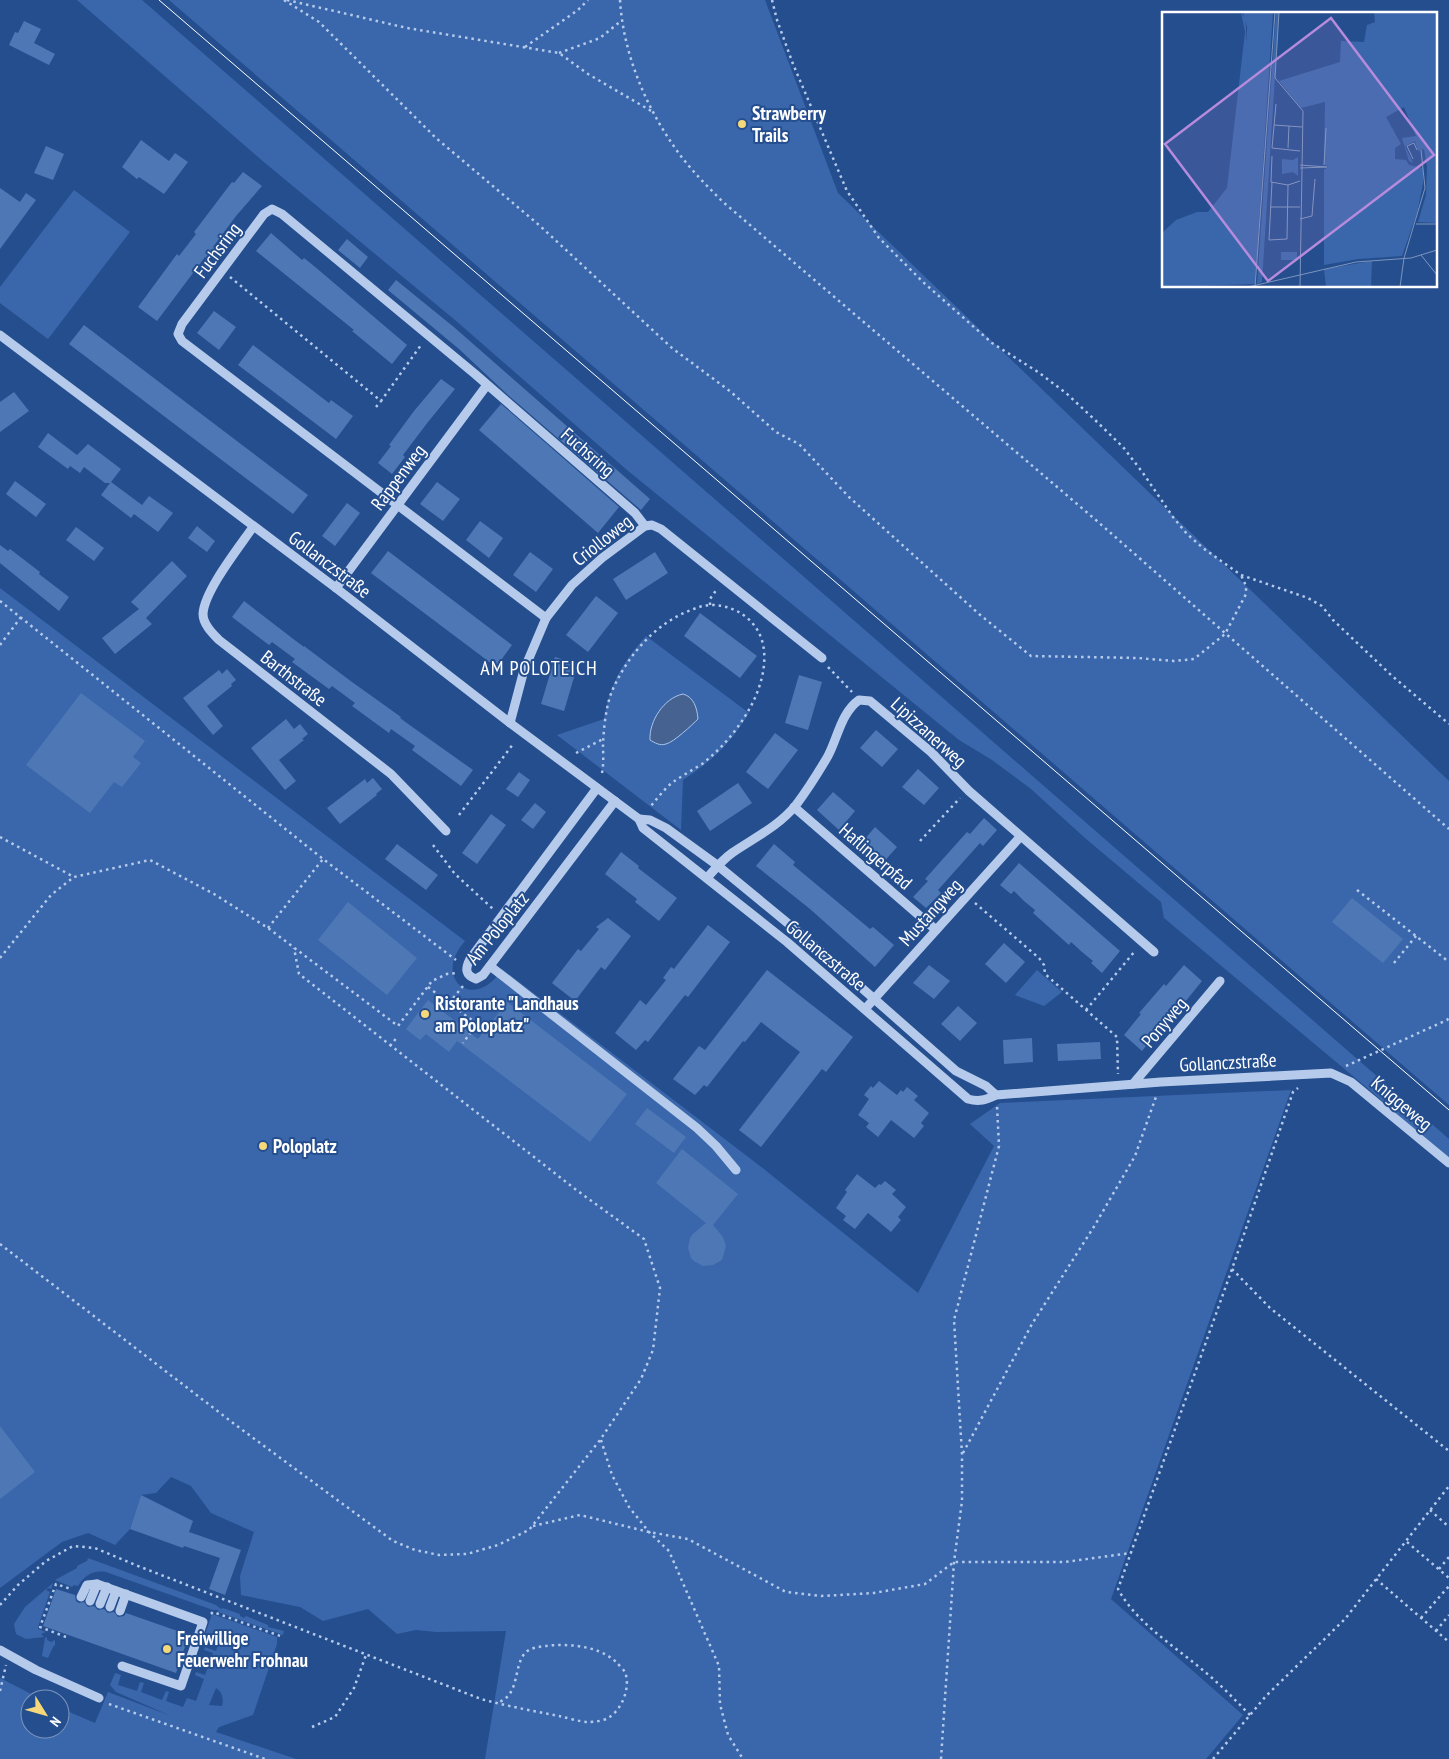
<svg xmlns="http://www.w3.org/2000/svg" width="1449" height="1759" font-family="'PT Sans Narrow',sans-serif">
	<rect width="100%" height="100%" fill="#254e8f"/>
	<g fill="#3a67ab" fill-rule="evenodd">
		<path d="M77,0H142L1449,1139V1161L1372,1092L1164,918L1161,902L1085,838L1031,789L992,760L959,740L627,470L455,320L265,163Z"/>
		<path d="M169,0H765L838,193L1449,781V1105Z"/>
		<path d="M74,190L130,232L48,339L0,303V287Z"/>
		<path d="M0,588L465,941C431,979 475,1013 502,969L760,1166L918,1293L994,1146L970,1124L1000,1103L1291,1090L1111,1599L1243,1715L1206,1759H485L506,1631L436,1632L416,1630L397,1634L368,1609L323,1621L300,1607L241,1595L240,1576L254,1532L211,1513L191,1486L171,1477L156,1493L141,1495L130,1529L115,1545L88,1533L62,1542L0,1588Z"/>
		<path d="M646,636L749,713C731,743 712,761 683,780L681,830L557,735L604,719C611,682 621,665 646,636Z"/>
		<path d="M1037,970L1062,992L1044,1006L1015,995Z"/>
		<path d="M88,1558L216,1605L221,1609L223,1608L240,1614V1616L244,1618L246,1616L268,1625V1627L284,1631L283,1635L221,1613L218,1612V1610H213L106,1572C93,1570 85,1575 78,1586L74,1585L72,1587L55,1580L77,1568V1566L87,1561Z"/>
		<path d="M53,1583L51,1589L48,1588L46,1590L50,1592L38,1627V1629L46,1632L41,1634L44,1637L26,1639L16,1634L14,1624L25,1607Z"/>
		<path d="M212,1614L277,1637V1644L253,1715L219,1727L216,1732L296,1759H0V1678L41,1699H30V1729H60V1708L95,1723L108,1692L171,1716L116,1692L110,1685L115,1673L121,1675L118,1685L137,1691L140,1682L144,1683L141,1692L162,1700L166,1691L169,1692L166,1701L183,1707L187,1698L196,1701L204,1679L195,1675L196,1672L205,1675L213,1653L204,1650L205,1647L216,1651L218,1645L203,1640ZM216,1688C222,1692 224,1698 222,1706L209,1705Z"/>
		<path d="M47,1637V1640L51,1642L55,1640V1645L53,1647L48,1658L42,1656L45,1638Z"/>
	</g>
	<path fill="#466291" stroke="#aac5ec" d="M683,694C694,697 697,708 698,719C692,725 674,742 666,744C660,746 655,743 650,740C649,721 664,698 683,694Z"/>
	<g fill="#4e77b5">
		<path d="M24,21L41,29L34,43L55,54L49,65L9,45L15,32L18,33Z"/>
		<path d="M141,140L169,161L175,153L188,162L164,194L139,177L137,179L122,167Z"/>
		<path d="M46,146L64,154L53,180L34,173Z"/>
		<path d="M243,172L262,186L236,216L213,247L215,248L207,258L205,257L157,321L138,307L177,254L179,256L196,234L194,232L232,182L234,183Z"/>
		<path d="M0,188L20,202L26,193L36,200L0,249Z"/>
		<path d="M271,233L302,260L304,258L314,266L407,345L392,364L352,331L354,330L256,251Z"/>
		<path d="M347,239L368,257L360,268L338,250Z"/>
		<path d="M396,280L455,328L650,499L641,510L508,395L459,349L388,290Z"/>
		<path d="M214,311L236,327L219,350L197,333Z"/>
		<path d="M84,325L308,495L293,514L69,344Z"/>
		<path d="M253,345L329,403L331,400L353,416L336,439L238,365Z"/>
		<path d="M441,379L455,389L428,422L403,455L405,457L392,474L378,463L391,446L389,445L414,411Z"/>
		<path d="M14,392L29,411L0,432V402Z"/>
		<path d="M501,404L619,507L598,533L479,430Z"/>
		<path d="M48,433L77,455L88,444L121,469L111,482L142,505L149,496L173,513L158,532L134,514L131,518L101,495L110,483H105L84,467L80,473L70,466L68,469L38,447Z"/>
		<path d="M15,481L46,504L36,517L6,494Z"/>
		<path d="M437,482L460,499L443,521L420,504Z"/>
		<path d="M347,503L360,513L335,546L322,536Z"/>
		<path d="M480,521L503,538L489,558L466,540Z"/>
		<path d="M197,526L215,541L207,552L188,538Z"/>
		<path d="M76,527L104,548L94,561L66,540Z"/>
		<path d="M0,545L8,551L10,549L40,572L39,574L69,597L59,611L0,563Z"/>
		<path d="M388,551L512,645L496,667L371,573Z"/>
		<path d="M530,552L553,569L536,592L513,575Z"/>
		<path d="M655,552L668,573L626,600L613,579Z"/>
		<path d="M172,561L187,576L146,618L152,624L115,654L102,638L139,609L131,602Z"/>
		<path d="M596,596L618,613L588,652L566,635Z"/>
		<path d="M244,601L292,638L304,647V646L352,682L401,717L400,718L411,726L473,770L461,786L412,750L415,746L391,729L389,733L352,706L355,703L332,686L329,689L292,662L295,659L272,642L269,645L232,617Z"/>
		<path d="M700,613L757,656L740,678L684,636Z"/>
		<path d="M555,657L578,664L564,711L541,704Z"/>
		<path d="M227,669L236,680L231,684L232,686L207,706L223,726L213,735L183,698L219,670L222,674Z"/>
		<path d="M799,675L822,682L808,730L785,723Z"/>
		<path d="M81,693L145,741L133,757L141,763L122,787L114,782L90,813L26,765Z"/>
		<path d="M286,719L294,729L300,724L308,734L302,739L304,740L279,760L296,781L285,790L251,748Z"/>
		<path d="M876,730L898,749L882,767L860,748Z"/>
		<path d="M775,733L798,750L768,789L746,772Z"/>
		<path d="M918,769L939,788L924,805L902,787Z"/>
		<path d="M519,772L530,780L518,797L506,789Z"/>
		<path d="M373,778L382,789L376,794L377,795L340,824L327,808L365,779L367,783Z"/>
		<path d="M738,783L752,803L710,831L697,811Z"/>
		<path d="M833,792L855,811L839,830L817,810Z"/>
		<path d="M535,803L546,812L533,829L521,820Z"/>
		<path d="M491,814L506,825L477,864L462,853Z"/>
		<path d="M984,818L997,830L983,846L980,843L938,890L941,893L926,908L913,897L928,881L925,879L967,832L970,834Z"/>
		<path d="M875,827L897,847L881,865L859,846Z"/>
		<path d="M397,844L438,875L426,890L385,859Z"/>
		<path d="M774,844L795,862L793,865L870,929L873,927L894,945L875,967L810,909L756,866Z"/>
		<path d="M621,852L639,866L638,868L677,898L659,921L635,902L637,899L605,874Z"/>
		<path d="M1019,863L1120,951L1102,973L1091,963L1093,961L1082,952L1071,942L1069,945L1033,913L1035,910L1024,901L1014,891L1011,894L1000,885Z"/>
		<path d="M1352,898L1403,939L1383,963L1332,922Z"/>
		<path d="M348,902L417,958L387,995L318,940Z"/>
		<path d="M608,918L631,936L605,970L601,967L575,1001L552,983L578,949L581,951L599,929L596,927Z"/>
		<path d="M708,925L730,942L688,997L685,995L648,1042L645,1040L636,1050L615,1033L640,1000L646,1005L666,980L663,978L671,967L674,969Z"/>
		<path d="M1004,943L1025,962L1006,983L985,964Z"/>
		<path d="M929,965L950,981L934,999L913,983Z"/>
		<path d="M1184,965L1202,981L1185,1002L1183,1000L1142,1051L1124,1035L1141,1014L1139,1013L1164,984L1166,986Z"/>
		<path d="M767,970L853,1037L826,1072L822,1069L761,1147L739,1130L800,1052L784,1040L761,1022L745,1042L743,1041L707,1087L704,1085L695,1095L673,1079L699,1046L705,1050Z"/>
		<path d="M428,1000L478,1039L507,1002L627,1094L590,1142L457,1041L449,1052L426,1034L420,1040L406,1029Z"/>
		<path d="M958,1006L977,1023L960,1041L941,1024Z"/>
		<path d="M1032,1038L1033,1062L1004,1064L1003,1040Z"/>
		<path d="M1100,1042L1101,1059L1058,1061L1057,1044Z"/>
		<path d="M879,1081L897,1095L901,1090L903,1092L907,1087L918,1096L914,1100L929,1113L921,1123L924,1126L914,1138L891,1120L878,1137L866,1127L869,1123L858,1115L869,1099L864,1095L871,1086L873,1088Z"/>
		<path d="M647,1108L686,1137L674,1153L635,1124Z"/>
		<path d="M682,1149L738,1194L713,1225L723,1237L726,1246L722,1260L713,1265L703,1266L694,1261L691,1258L688,1248L690,1238L693,1234L706,1223L656,1183Z"/>
		<path d="M857,1174L875,1188L879,1184L881,1185L885,1181L896,1190L892,1194L906,1207L898,1217L901,1220L891,1232L868,1213L855,1229L843,1220L846,1216L836,1208L847,1192L845,1190Z"/>
		<path d="M0,1426L35,1472L0,1499Z"/>
		<path d="M141,1495L193,1521L189,1532L241,1550L225,1595L209,1589L220,1558L184,1546L183,1548L130,1529Z"/>
		<path d="M56,1589L75,1595L76,1601L79,1603L84,1602L88,1607L94,1606L98,1610L104,1609L108,1613L114,1612L118,1617L124,1616L126,1613L189,1635L176,1673L43,1626Z"/>
	</g>
	<g fill="none" stroke-linecap="round" stroke-linejoin="round">
		<g stroke="#b6cbeb" stroke-width="2.5" stroke-dasharray="2.5 4" stroke-linecap="butt">
			<path d="M284,0L319,22L436,138L539,225L672,348L731,392L776,432L799,444L849,497L979,614L1031,656L1138,658L1174,661L1194,659L1225,634L1246,594V586L1241,575"/>
			<path d="M287,0L407,28L559,53L588,74L653,112"/>
			<path d="M620,0C623,51 644,103 673,145C687,166 705,184 723,202L1097,521L1449,829"/>
			<path d="M772,0L777,20L793,64L847,191L879,238L923,282L992,343L1038,372L1066,393L1094,419L1123,447L1143,473L1173,517L1187,534L1203,548L1241,575L1308,598L1322,606L1333,620L1391,675L1449,724"/>
			<path d="M525,47L578,10L588,0"/>
			<path d="M559,53L600,38L621,21"/>
			<path d="M230,277L381,401L421,345"/>
			<path d="M376,407L381,401"/>
			<path d="M0,601L323,859L456,960"/>
			<path d="M710,605V599L717,589"/>
			<path d="M0,645L21,617"/>
			<path d="M828,667L852,692"/>
			<path d="M576,753L603,739"/>
			<path d="M602,773C604,763 603,752 603,743C604,726 606,706 612,691C627,657 652,627 686,612C694,609 702,605 711,605C724,605 736,609 746,617C776,641 764,685 747,713C735,733 720,750 702,764C692,770 682,776 673,782C664,789 657,799 650,807"/>
			<path d="M459,815L514,743"/>
			<path d="M0,837L74,877"/>
			<path d="M920,841L960,798"/>
			<path d="M433,845L455,874L493,909"/>
			<path d="M1357,890L1449,962"/>
			<path d="M975,903L1039,958L1044,965L1045,974L1117,1037L1118,1074"/>
			<path d="M268,928L323,859"/>
			<path d="M0,958L51,895L74,877L150,860L214,894L268,928L398,1026L432,981L447,974L456,973"/>
			<path d="M1394,963L1416,936"/>
			<path d="M428,987L477,1024L463,1043"/>
			<path d="M449,1003L463,986"/>
			<path d="M1086,1010L1135,951"/>
			<path d="M390,1046L398,1036"/>
			<path d="M1346,1066L1447,1020L1449,1018"/>
			<path d="M0,1244L237,1426L393,1541L415,1550L439,1555L467,1554L498,1545L529,1530L600,1440L641,1379L653,1350L660,1288L644,1239L575,1189L299,974L294,948"/>
			<path d="M1232,1269L1270,1308L1449,1451"/>
			<path d="M601,1440L612,1475L629,1507L649,1532L669,1551L719,1666L720,1704L728,1735L743,1759"/>
			<path d="M963,1453L1032,1324L1095,1225L1135,1156L1157,1094"/>
			<path d="M1430,1510L1449,1527"/>
			<path d="M533,1526L580,1515L649,1532L688,1539L786,1592L821,1596L874,1593L925,1584L954,1562H1065L1131,1553"/>
			<path d="M1407,1542L1449,1578"/>
			<path d="M1439,1569L1449,1557"/>
			<path d="M1376,1579L1449,1642"/>
			<path d="M0,1605L18,1585L46,1561L73,1546L95,1548L138,1566L481,1699C507,1706 533,1711 559,1716C568,1718 580,1722 589,1722C594,1722 603,1721 608,1718C622,1710 631,1687 625,1672C623,1669 619,1665 617,1663C599,1644 559,1642 534,1648C509,1654 525,1696 496,1703"/>
			<path d="M211,1614L213,1612L283,1637"/>
			<path d="M1421,1618L1449,1586"/>
			<path d="M1436,1631L1449,1615"/>
			<path d="M66,1637L40,1627L56,1584L71,1589"/>
			<path d="M0,1691L6,1665"/>
			<path d="M109,1704L265,1759"/>
			<path d="M1250,1715C1235,1700 1221,1685 1205,1672C1175,1646 1137,1624 1118,1589L1232,1269L1293,1092L1298,1088"/>
			<path d="M312,1727L335,1717L354,1688L366,1655"/>
			<path d="M941,1759L954,1562L962,1501V1454L954,1320L999,1146L997,1106"/>
			<path d="M1213,1759L1266,1696L1345,1619L1449,1486"/>
		</g>
		<g stroke="#b6cbeb" stroke-width="9">
			<path d="M0,335L336,588L510,723L639,819L643,828L787,942L968,1099C979,1102 986,1100 996,1095L1161,1082L1331,1073L1351,1082L1449,1163"/>
			<path d="M253,527C240,546 204,591 203,614C203,624 212,633 219,640L391,774L446,831"/>
			<path d="M336,588L487,385"/>
			<path d="M546,618L182,341L178,334L182,324L264,214L272,209L282,214L475,374L635,513L645,526"/>
			<path d="M510,723L524,670L546,618L572,585L602,558L645,526L652,525L661,529L822,658"/>
			<path d="M597,788L470,959C465,969 465,975 476,979L483,975L615,801"/>
			<path d="M794,807L936,930"/>
			<path d="M639,819L650,820L666,828L717,865L796,930L956,1071L986,1086L996,1095"/>
			<path d="M707,878C715,869 722,860 732,853C754,838 779,826 796,805C808,789 818,773 828,756C838,737 841,713 859,700L870,701L931,752L969,791L1154,952"/>
			<path d="M490,966L697,1128L716,1146L736,1170"/>
			<path d="M865,1009L1020,837"/>
			<path d="M1133,1084L1220,981"/>
			<path d="M81,1597L87,1585L97,1584L203,1622L181,1686L122,1666"/>
			<path d="M90,1601L97,1584"/>
			<path d="M100,1604L107,1587"/>
			<path d="M110,1607L116,1591"/>
			<path d="M120,1611L126,1594"/>
			<path d="M0,1650L36,1670L99,1698"/>
		</g>
		<path stroke="#fff" stroke-width="1" d="M159,0L1449,1110"/>
	</g>
	<g fill="#f5d87a" stroke="#254e8f" stroke-width="2">
		<circle cx="742" cy="124" r="5"/>
		<circle cx="425" cy="1014" r="5"/>
		<circle cx="263" cy="1146" r="5"/>
		<circle cx="167" cy="1649" r="5"/>
	</g>
	<g text-anchor="middle" stroke-width="4" stroke-linejoin="round" paint-order="stroke">
		<g font-size="19" font-weight="bold" fill="#fff" stroke="#254e8f" text-anchor="start">
			<text x="752" y="120">Strawberry<tspan x="752" dy="22">Trails</tspan></text>
			<text x="435" y="1010">Ristorante "Landhaus<tspan x="435" dy="22">am Poloplatz"</tspan></text>
			<text x="273" y="1153">Poloplatz</text>
			<text x="177" y="1645">Freiwillige<tspan x="177" dy="22">Feuerwehr Frohnau</tspan></text>
		</g>
		<g font-size="19" fill="#fff" stroke="#254e8f">
			<text transform="translate(217 250) rotate(-53)" y="7">Fuchsring</text>
			<text transform="translate(588 452) rotate(41)" y="7">Fuchsring</text>
			<text transform="translate(398 477) rotate(-53)" y="7">Rappenweg</text>
			<text transform="translate(602 540) rotate(-38)" y="7">Criolloweg</text>
			<text transform="translate(330 564) rotate(37)" y="7">Gollanczstraße</text>
			<text transform="translate(294 678) rotate(38)" y="7">Barthstraße</text>
			<text transform="translate(929 732) rotate(42)" y="7">Lipizzanerweg</text>
			<text transform="translate(876 856) rotate(41)" y="7">Haflingerpfad</text>
			<text transform="translate(930 912) rotate(-48)" y="7">Mustangweg</text>
			<text transform="translate(497 928) rotate(-51)" y="7">Am Poloplatz</text>
			<text transform="translate(826 955) rotate(40)" y="7">Gollanczstraße</text>
			<text transform="translate(1164 1022) rotate(-50)" y="7">Ponyweg</text>
			<text transform="translate(1228 1062) rotate(-3)" y="7">Gollanczstraße</text>
			<text transform="translate(1402 1103) rotate(40)" y="7">Kniggeweg</text>
		</g>
		<g font-size="20" letter-spacing="1" fill="#fff" stroke="#254e8f">
			<text x="539" y="675">AM POLOTEICH</text>
		</g>
	</g>
	<g transform="translate(1162 12)">
		<rect width="275" height="275" fill="#254e8f"/>
		<path d="M79,0L83,6L84,15V31L85,15L81,0H111L93,272L0,275V221L14,208L35,200H46L65,176L83,20ZM114,0H117L100,270L95,272ZM212,0H275V211L256,210L264,183L265,155L262,137L256,139L253,129L243,134L251,151L247,149L240,126L254,124L242,95L224,105L239,132L233,136V147L244,148L247,153L261,156V171L255,201L240,244L196,247L162,253V158L166,155L162,152L163,90L139,96L117,69L178,50L179,29L202,30L205,13L213,10ZM136,145V164L131,160L120,162V147L131,148ZM119,240H135V248H119ZM210,249L209,275H164L162,257Z" fill="#3a67ab"/>
		<path fill="none" stroke="#7c95bc" stroke-width="1" d="M117,0L113,66L141,99L138,275M114,92L110,136L138,139M112,113L140,115M126,136L127,114M110,144L109,170L126,173L138,169M251,147L245,134L252,131L255,138M138,153L165,155L138,156M162,153L164,116M110,170L107,228L125,227L126,173M108,195H138M138,207L150,204L153,167M254,212H275M259,243L275,263M194,250L249,246L275,238M86,275L194,250M93,275L113,0M238,275L242,246L263,176L259,138"/>
		<path fill="#b68bdc" fill-opacity="0.15" stroke="#b68bdc" stroke-width="2.5" d="M169,6L272,143L106,269L3,132Z"/>
		<rect width="275" height="275" fill="none" stroke="#fff" stroke-width="2.5"/>
	</g>
	<g transform="translate(45 1714) rotate(127)"><circle r="24" fill="#254e8f" stroke="#7c95bc"/>
	<path d="M0-4L9 19L0 12L-9 19Z" fill="#f5d87a"/>
	<text y="-8" font-size="14" font-weight="bold" text-anchor="middle" fill="#ffffff">N</text>
	</g>
</svg>
